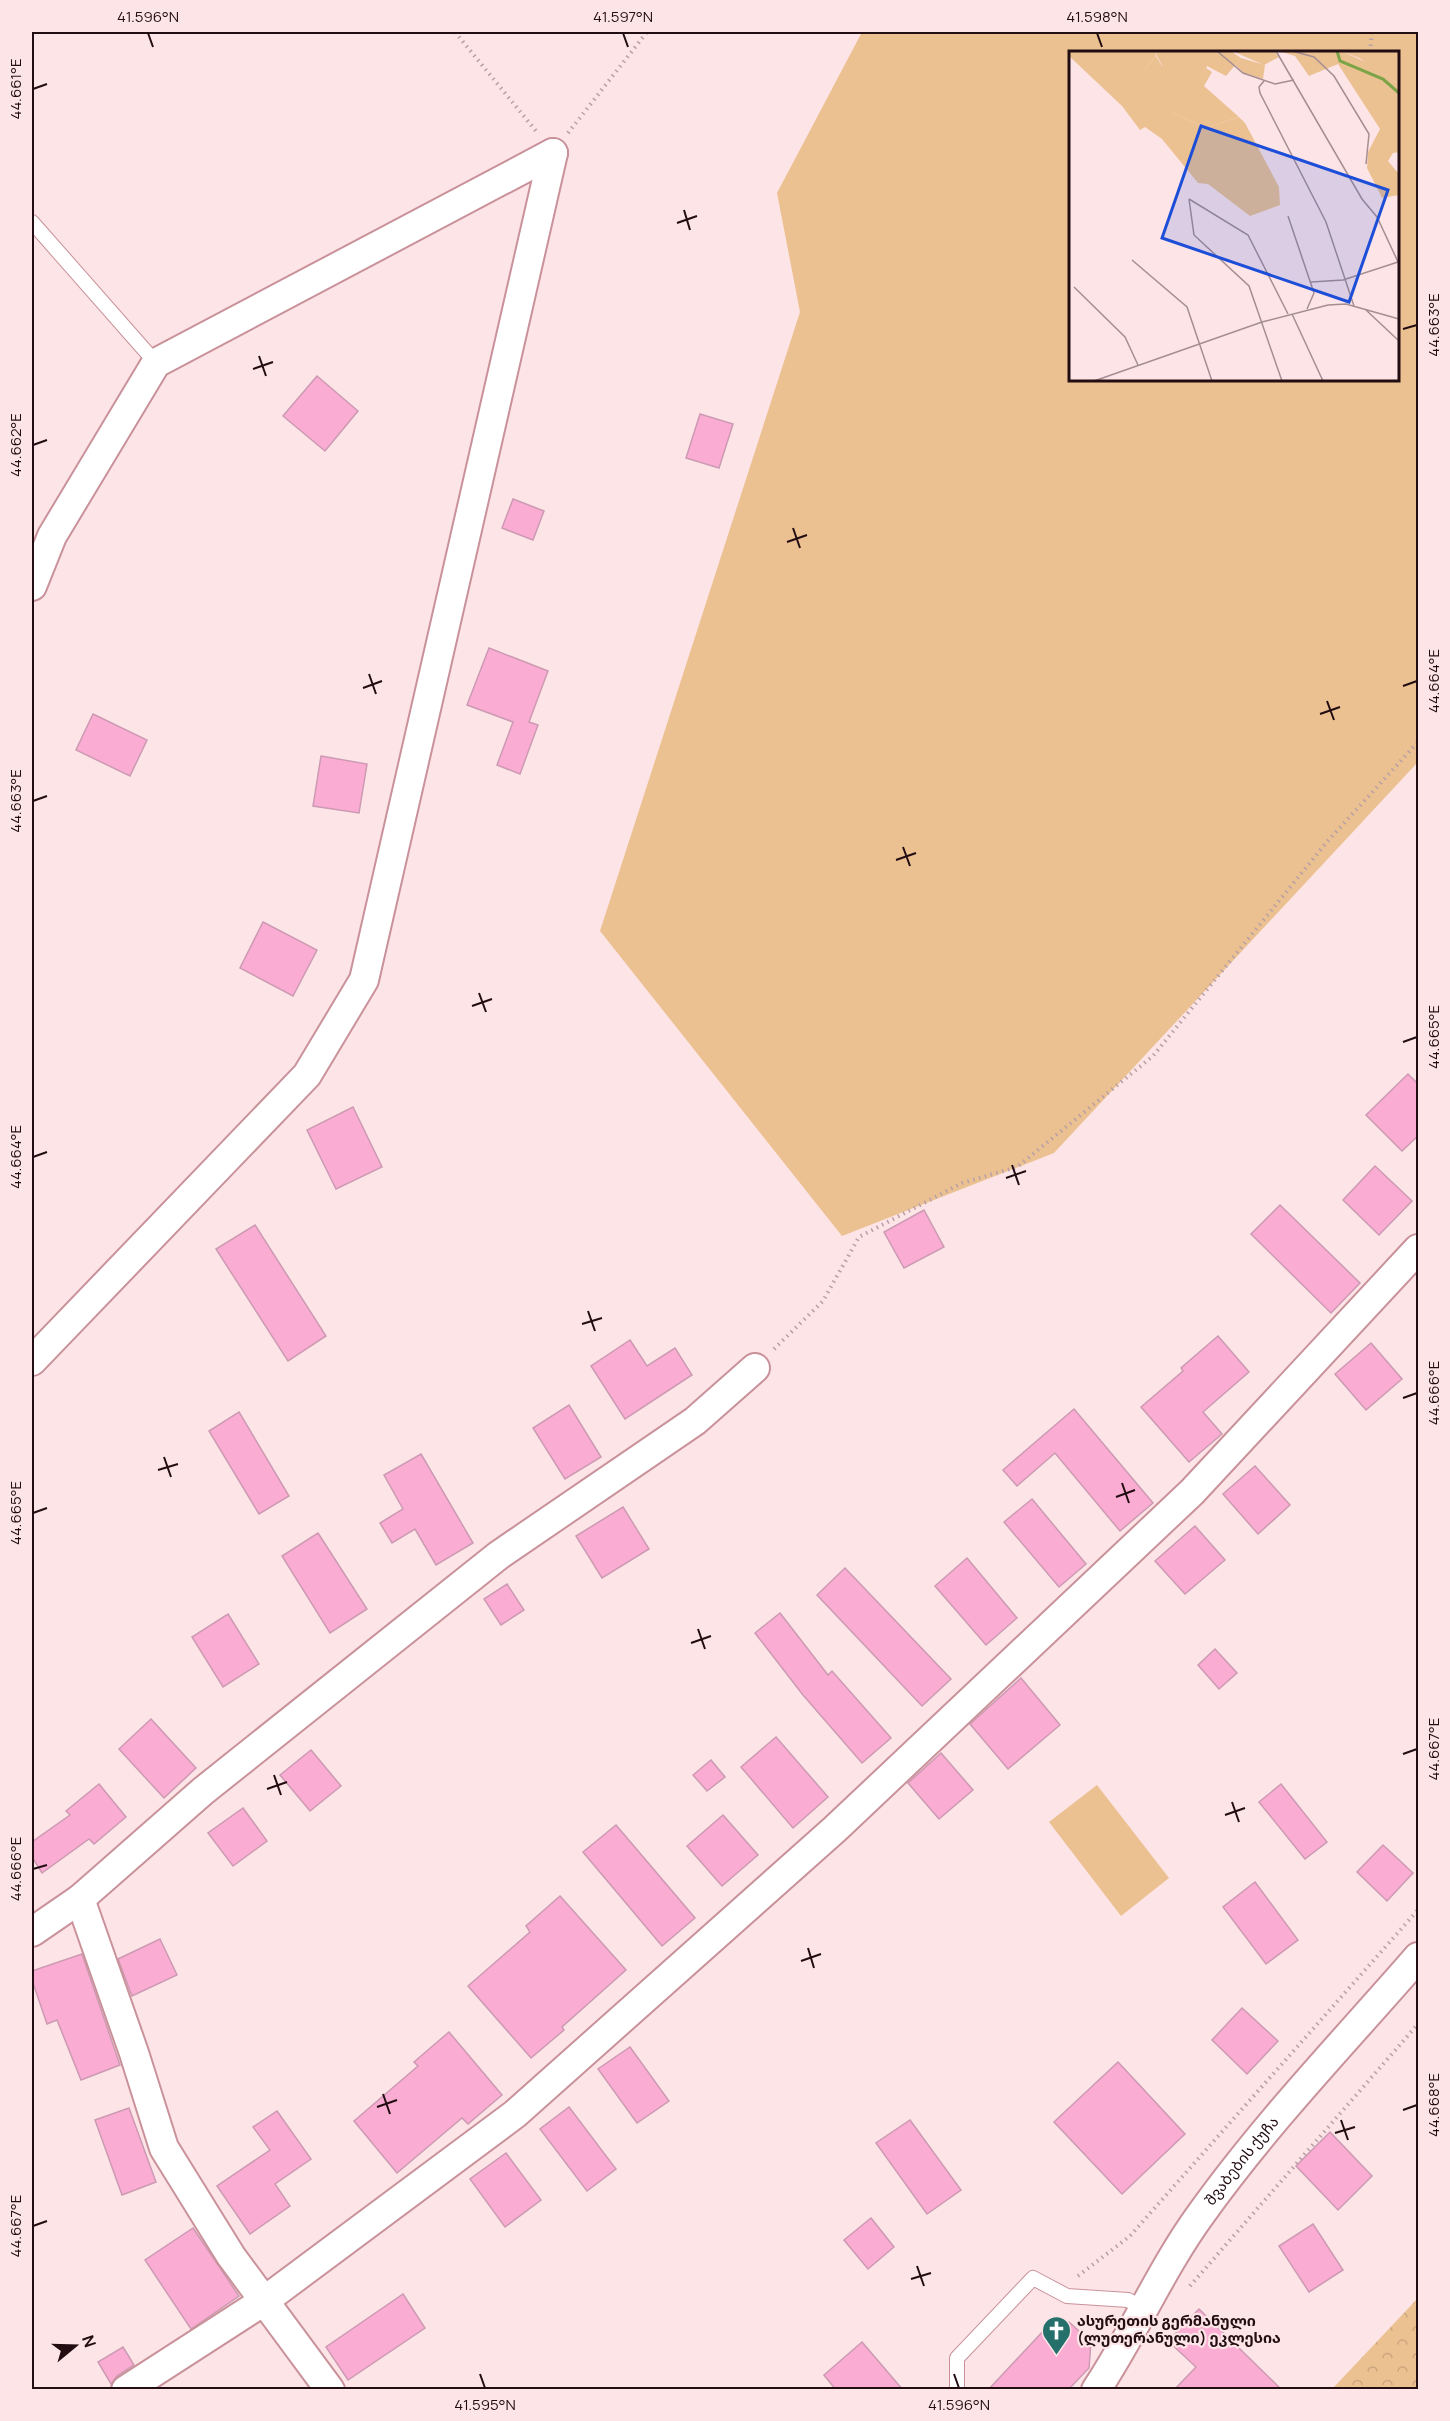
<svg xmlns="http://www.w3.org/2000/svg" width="1450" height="2421" font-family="Manrope,'Noto Sans Georgian',sans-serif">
	<defs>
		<pattern id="forest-crowns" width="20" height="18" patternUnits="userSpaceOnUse" patternTransform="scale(1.5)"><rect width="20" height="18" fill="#ecc192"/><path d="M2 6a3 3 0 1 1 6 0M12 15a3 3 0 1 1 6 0" fill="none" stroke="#caa57d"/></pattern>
	</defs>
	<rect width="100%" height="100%" fill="#fde4e7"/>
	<g fill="#ecc192" fill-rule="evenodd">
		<path d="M862,32H1418V762L1054,1153L842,1236L600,931L800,312L777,193ZM1070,52H1398V380H1070Z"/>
		<path d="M1097,1785L1169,1878L1121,1916L1049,1822Z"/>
	</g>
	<path fill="url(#forest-crowns)" d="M1418,2298V2389H1336L1334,2387Z"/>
	<g fill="#fbacd3" stroke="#cc9ab2" stroke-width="1.5">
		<path d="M317,376L358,411L325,451L283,416Z"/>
		<path d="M700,414L733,424L719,468L686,458Z"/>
		<path d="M513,499L544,511L533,540L502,528Z"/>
		<path d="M489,648L548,671L529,722L538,725L520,774L497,765L513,722L467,705Z"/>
		<path d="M93,714L147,740L130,776L76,750Z"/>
		<path d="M321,756L367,764L359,813L313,806Z"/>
		<path d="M263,922L317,950L293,996L240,968Z"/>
		<path d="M1408,1074L1419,1085V1135L1402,1151L1366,1115Z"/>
		<path d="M353,1107L382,1167L336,1189L307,1130Z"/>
		<path d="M1375,1166L1412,1201L1379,1235L1343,1200Z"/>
		<path d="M1280,1205L1360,1283L1331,1313L1251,1234Z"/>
		<path d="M924,1210L944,1247L904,1268L884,1232Z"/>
		<path d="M255,1225L326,1336L288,1361L216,1249Z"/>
		<path d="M1218,1336L1249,1372L1203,1412L1222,1434L1189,1462L1141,1407L1183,1371L1181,1368Z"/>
		<path d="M630,1340L647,1366L675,1348L692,1375L625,1419L591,1366Z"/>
		<path d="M1371,1343L1402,1379L1366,1410L1335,1374Z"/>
		<path d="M569,1405L601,1457L565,1479L533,1428Z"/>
		<path d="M1074,1409L1153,1503L1120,1531L1055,1453L1017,1486L1003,1470Z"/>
		<path d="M239,1412L289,1496L259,1514L209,1431Z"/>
		<path d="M421,1454L473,1543L436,1565L415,1529L392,1543L380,1523L403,1509L384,1475Z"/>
		<path d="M1255,1466L1290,1505L1258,1534L1223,1494Z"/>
		<path d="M1032,1499L1086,1564L1059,1587L1004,1522Z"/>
		<path d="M623,1507L649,1549L602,1578L576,1536Z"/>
		<path d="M1195,1526L1225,1560L1185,1594L1155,1561Z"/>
		<path d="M318,1533L367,1609L330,1633L282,1556Z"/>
		<path d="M967,1558L1017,1618L986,1645L935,1586Z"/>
		<path d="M845,1568L951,1679L922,1706L817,1595Z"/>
		<path d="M507,1584L524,1610L501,1625L484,1599Z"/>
		<path d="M780,1613L828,1675L832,1671L891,1738L862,1763L803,1695L755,1633Z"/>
		<path d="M228,1614L259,1664L223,1687L192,1637Z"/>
		<path d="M1215,1649L1237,1673L1219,1689L1198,1665Z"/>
		<path d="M1021,1678L1060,1725L1008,1769L970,1724Z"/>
		<path d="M151,1719L196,1768L164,1798L119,1749Z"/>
		<path d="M776,1737L828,1797L793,1828L741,1767Z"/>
		<path d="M311,1750L341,1786L310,1811L280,1775Z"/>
		<path d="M941,1753L973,1790L939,1819L908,1783Z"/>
		<path d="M711,1760L725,1777L707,1791L693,1775Z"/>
		<path d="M99,1784L126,1817L94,1844L89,1839L42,1873L32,1857V1842L70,1815L66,1811Z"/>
		<path d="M1281,1784L1327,1842L1305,1859L1259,1802Z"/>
		<path d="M243,1808L267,1841L233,1866L208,1833Z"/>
		<path d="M723,1815L758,1855L722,1886L687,1846Z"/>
		<path d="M616,1825L695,1918L662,1946L583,1852Z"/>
		<path d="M1383,1845L1413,1873L1387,1901L1357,1872Z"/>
		<path d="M1255,1882L1298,1940L1266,1964L1223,1907Z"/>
		<path d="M560,1896L626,1970L562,2027L564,2030L531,2058L468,1986L530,1932L526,1926Z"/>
		<path d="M160,1939L177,1975L132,1996L118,1959Z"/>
		<path d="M82,1954L120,2065L81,2080L57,2020L47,2024L32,1980V1971Z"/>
		<path d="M1242,2008L1278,2041L1247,2074L1212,2040Z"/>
		<path d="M449,2032L502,2095L468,2124L462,2118L397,2173L354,2121L418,2066L414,2062Z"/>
		<path d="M630,2047L669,2101L637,2123L598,2069Z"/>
		<path d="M1118,2062L1185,2134L1122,2194L1054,2122Z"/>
		<path d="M569,2107L616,2169L587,2191L540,2129Z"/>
		<path d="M129,2108L156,2182L122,2195L95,2120Z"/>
		<path d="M277,2111L311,2159L275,2184L290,2206L250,2234L217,2186L270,2150L253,2127Z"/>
		<path d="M910,2120L961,2190L927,2214L876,2143Z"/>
		<path d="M1330,2132L1372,2176L1338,2210L1296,2166Z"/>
		<path d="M506,2153L541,2200L505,2227L470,2179Z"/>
		<path d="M871,2218L894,2247L868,2269L844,2240Z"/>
		<path d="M1313,2224L1343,2270L1309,2292L1279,2246Z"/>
		<path d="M193,2228L239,2296L191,2329L145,2260Z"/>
		<path d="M403,2294L425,2328L348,2380L326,2347Z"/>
		<path d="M1199,2309L1282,2390H1174L1196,2367L1168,2341Z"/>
		<path d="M1069,2322L1091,2342L1089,2368L1068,2390H988L1047,2327Z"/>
		<path d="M862,2342L903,2390H836L824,2375Z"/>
		<path d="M123,2347L134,2365L117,2376L111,2384L98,2362Z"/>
	</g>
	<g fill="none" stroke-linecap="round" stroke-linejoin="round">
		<defs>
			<g id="service">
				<path d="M32,222L156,363"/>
				<path d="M957,2390V2358L1033,2278L1067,2296L1128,2300L1145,2309"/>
			</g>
			<g id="minor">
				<path d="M32,586L52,536L156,363L553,153"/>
				<path d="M32,1361L307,1075L364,980L553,153"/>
				<path d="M80,1899L134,2053L164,2148L231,2256L330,2390"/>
				<path d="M32,1932L80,1899L203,1791L499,1555L695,1421L755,1368"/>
				<path d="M126,2390L264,2301L515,2114L835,1829L1192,1492L1418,1249"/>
				<path id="s1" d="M1096,2390C1134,2333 1161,2269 1201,2214C1266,2123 1345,2041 1418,1957"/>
			</g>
		</defs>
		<use href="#service" stroke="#c9929a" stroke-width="16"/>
		<use href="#minor" stroke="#c9929a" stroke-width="32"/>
		<g stroke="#b8a0a4" stroke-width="4" stroke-dasharray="1.5 4.5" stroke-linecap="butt">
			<path d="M455,32L536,131"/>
			<path d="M1370,52L1372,32"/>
			<path d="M568,133L647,32"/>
			<path d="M774,1349L823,1301L859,1237L962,1183L1017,1167L1153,1056L1326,843L1418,742"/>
			<path d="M1078,2276L1130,2236L1418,1910"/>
			<path d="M1190,2286L1418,2024"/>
		</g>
		<use href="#service" stroke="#fff" stroke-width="14"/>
		<use href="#minor" stroke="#fff" stroke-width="28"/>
	</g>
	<path fill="none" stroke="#220e12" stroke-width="2" d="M148,33L153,47M623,33L628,47M1097,33L1102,47M33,89L47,84M684,210L690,230M677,223L697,216M1403,329L1417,325M259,356L266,376M253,369L273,362M33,445L47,440M793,528L800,548M787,542L807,535M369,674L376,694M1403,686L1417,681M363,688L382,681M1327,701L1334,720M1320,714L1340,707M33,801L47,796M903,847L910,866M896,860L916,853M479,993L486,1012M472,1006L492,999M1403,1042L1417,1037M33,1157L47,1152M1012,1165L1019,1185M1006,1178L1026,1171M588,1311L595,1331M582,1324L602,1318M1403,1398L1417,1393M164,1457L171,1477M158,1470L178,1464M1122,1483L1129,1503M1116,1497L1135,1490M33,1513L47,1508M698,1629L705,1649M691,1643L711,1636M1403,1754L1417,1749M274,1775L281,1795M267,1789L287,1782M1232,1802L1239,1822M1225,1815L1245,1808M33,1869L47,1865M808,1948L814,1968M801,1961L821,1954M383,2094L390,2114M377,2107L397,2100M1403,2110L1417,2105M1341,2120L1348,2140M1335,2133L1355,2127M33,2226L47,2221M917,2266L924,2286M911,2279L931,2273M480,2374L485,2388M954,2374L959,2388"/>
	<defs>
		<symbol id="church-pin" viewBox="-11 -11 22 30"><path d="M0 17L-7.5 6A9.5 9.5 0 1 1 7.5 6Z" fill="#26706b" stroke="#fde4e7"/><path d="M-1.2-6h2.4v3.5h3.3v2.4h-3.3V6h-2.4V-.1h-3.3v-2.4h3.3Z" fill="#fff"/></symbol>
	</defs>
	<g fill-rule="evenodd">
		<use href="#church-pin" x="1040" y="2314" width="33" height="45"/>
	</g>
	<g text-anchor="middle" stroke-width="4.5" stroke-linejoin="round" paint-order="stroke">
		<g font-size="15" fill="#220e12" stroke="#fde4e7">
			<text dy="5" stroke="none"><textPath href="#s1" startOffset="272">შვაბების ქუჩა</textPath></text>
		</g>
		<g font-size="15" font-weight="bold" fill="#220e12" stroke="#fde4e7" text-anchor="start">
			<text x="1077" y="2326">ასურეთის გერმანული<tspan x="1077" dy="17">(ლუთერანული) ეკლესია</tspan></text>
		</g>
	</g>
	<g transform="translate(1069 51)">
		<rect width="330" height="330" fill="#fde4e7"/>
		<path d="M0,0H85L87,5L76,18L104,62L137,77L170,66L176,72L210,136L211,154L181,165L139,133L129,132L93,88L76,76L71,79L53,55L0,5ZM272,0H330V33L290,7ZM172,7L196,14L194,28L175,22L166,14Z" fill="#ecc192"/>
		<path d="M163,0H205L210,6L195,14ZM272,0L299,12L330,33V101L324,102L319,110L330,123V144L313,147L298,117L299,101L311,78L269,13L240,25L226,5L213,1ZM87,5L93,15L109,20L136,22L137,17L143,21L135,35L170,66L137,77L104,62L79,32L76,18Z" fill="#ecc192"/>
		<path d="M85,0H162L172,7L157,25L138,15L136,22L121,32L109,20L98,23Z" fill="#ecc192"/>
		<path fill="none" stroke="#7ba447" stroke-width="3" d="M268,0L271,10L314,28L330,42"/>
		<path fill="none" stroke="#a58e92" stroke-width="1.5" d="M148,0L174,22L206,33L225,29M207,0L293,148L308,166L330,213M223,0L245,6L265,25L300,83L297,113M195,30L190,36L191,42L257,171L285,255M120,148L125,184L180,235L213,330M120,148L179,184L219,263M219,165L245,242L238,258M63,209L118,256L143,330M242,231L274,229L329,211M5,236L56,286L69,314M297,259L330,290M223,263L254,330M25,330L193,271L259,254L277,253L330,268"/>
		<path fill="#1d4ed8" fill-opacity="0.15" stroke="#1d4ed8" stroke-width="3" d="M132,75L319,139L280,251L93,187Z"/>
		<rect width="330" height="330" fill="none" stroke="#220e12" stroke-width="3"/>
	</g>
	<rect width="1450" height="2421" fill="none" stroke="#fde4e7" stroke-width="66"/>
	<g transform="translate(75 2346) rotate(71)" stroke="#fde4e7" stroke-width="4.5" paint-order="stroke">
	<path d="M0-4.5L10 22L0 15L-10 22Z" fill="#220e12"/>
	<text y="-9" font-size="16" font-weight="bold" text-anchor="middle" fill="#220e12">N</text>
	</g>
	<rect x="33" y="33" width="1384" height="2355" fill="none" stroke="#220e12" stroke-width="2"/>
	<g font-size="15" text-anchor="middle" fill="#220e12">
		<text x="148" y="22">41.596°N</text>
		<text x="623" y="22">41.597°N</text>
		<text x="1097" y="22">41.598°N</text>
		<text transform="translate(16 89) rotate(-90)" y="5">44.661°E</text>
		<text transform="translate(1434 325) rotate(-90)" y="5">44.663°E</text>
		<text transform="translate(16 445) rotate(-90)" y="5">44.662°E</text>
		<text transform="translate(1434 681) rotate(-90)" y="5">44.664°E</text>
		<text transform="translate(16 801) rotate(-90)" y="5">44.663°E</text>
		<text transform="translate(1434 1037) rotate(-90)" y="5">44.665°E</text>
		<text transform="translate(16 1157) rotate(-90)" y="5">44.664°E</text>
		<text transform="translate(1434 1393) rotate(-90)" y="5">44.666°E</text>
		<text transform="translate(16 1513) rotate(-90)" y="5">44.665°E</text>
		<text transform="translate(1434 1749) rotate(-90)" y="5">44.667°E</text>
		<text transform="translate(16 1869) rotate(-90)" y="5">44.666°E</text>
		<text transform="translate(1434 2105) rotate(-90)" y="5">44.668°E</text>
		<text transform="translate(16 2226) rotate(-90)" y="5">44.667°E</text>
		<text x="485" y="2410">41.595°N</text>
		<text x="959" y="2410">41.596°N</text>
	</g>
</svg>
